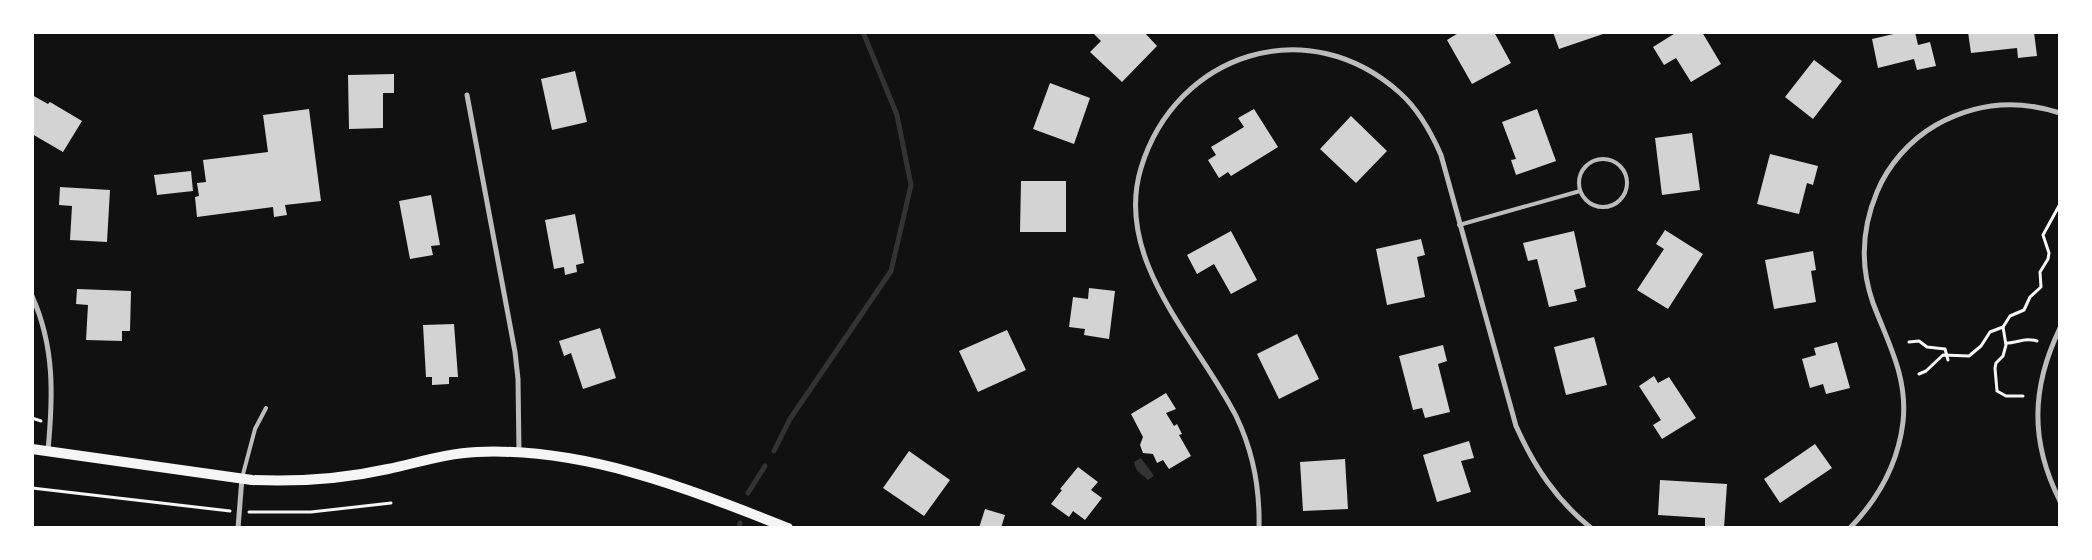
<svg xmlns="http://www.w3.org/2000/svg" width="2092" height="560" font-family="'Exo 2',sans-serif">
	<rect width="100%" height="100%" fill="#111"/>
	<path fill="#333" d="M1141,458L1154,476L1148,480C1141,473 1136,473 1134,462Z"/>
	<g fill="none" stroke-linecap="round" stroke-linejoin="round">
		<g stroke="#333" stroke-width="5">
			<path d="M774,451L790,419L891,271L911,185L897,115L863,32"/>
			<path d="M748,493L765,466"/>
			<path d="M739,528L740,523"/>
		</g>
	</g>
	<g fill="#d3d3d3">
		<path d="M1092,32H1144L1157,46L1122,82L1090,52L1101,41Z"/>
		<path d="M1460,32H1494L1511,63L1472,84L1447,40Z"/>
		<path d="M1553,32H1606V33L1559,49Z"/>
		<path d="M1677,32H1702L1721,64L1691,82L1676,58L1664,65L1653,47Z"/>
		<path d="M1902,32H1915L1918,45L1930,42L1936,66L1917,70L1914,59L1878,68L1872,39Z"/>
		<path d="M1968,32H2034L2037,56L2018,58L2017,48L1971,53Z"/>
		<path d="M1814,60L1842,81L1813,119L1785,97Z"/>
		<path d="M575,71L587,122L552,130L541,79Z"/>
		<path d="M394,74V93H383V128L349,129L348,75Z"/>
		<path d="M1050,83L1090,98L1074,144L1033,129Z"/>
		<path d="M32,95L48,104L50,102L82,121L63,152L32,134Z"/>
		<path d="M309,109L321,201L285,205L287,215L274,217L273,207L197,217L195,197L199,196L197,183L206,182L203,160L268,152L263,115Z"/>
		<path d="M1254,109L1278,147L1231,176L1228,172L1219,178L1208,160L1216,155L1211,147L1244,127L1238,118Z"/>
		<path d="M1537,109L1556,161L1516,175L1511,160L1516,159L1502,122Z"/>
		<path d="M1351,116L1387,151L1356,183L1320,149Z"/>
		<path d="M1692,133L1700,190L1662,195L1655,138Z"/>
		<path d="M1770,154L1818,166L1813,185L1807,183L1799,214L1757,204Z"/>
		<path d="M191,171L193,191L157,195L154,175Z"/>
		<path d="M1021,181H1066V232H1020Z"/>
		<path d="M60,187L110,190L107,242L70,240L72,206L59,205Z"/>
		<path d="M431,195L440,245L431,246L433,255L410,259L399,201Z"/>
		<path d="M575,214L584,263L576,265L577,272L565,275L564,267L554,269L545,220Z"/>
		<path d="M1665,230L1703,254L1668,309L1637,290L1664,249L1656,244Z"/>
		<path d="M1231,231L1257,280L1231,294L1214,264L1197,274L1187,255Z"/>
		<path d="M1574,231L1586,287L1574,290L1577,301L1549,307L1537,259L1528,261L1523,243Z"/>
		<path d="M1421,239L1425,255L1417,257L1425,297L1387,305L1376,249Z"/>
		<path d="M1813,251L1816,270L1811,271L1816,302L1774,309L1765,260Z"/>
		<path d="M1089,288L1115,291L1109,339L1084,335L1085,329L1069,327L1073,297L1088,299Z"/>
		<path d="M77,289L131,291L130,331H122V341L86,340L88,305L76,304Z"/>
		<path d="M454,324L458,377H449V384L432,385V377H426L423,325Z"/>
		<path d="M600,328L616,378L583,389L571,353L564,356L559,341Z"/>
		<path d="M1007,330L1026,370L978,392L959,351Z"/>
		<path d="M1297,334L1319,379L1279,399L1257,354Z"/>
		<path d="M1594,337L1607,385L1566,395L1554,347Z"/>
		<path d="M1837,342L1850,388L1826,394L1823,384L1810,388L1802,359L1816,355L1814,348Z"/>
		<path d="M1443,345L1447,361L1438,364L1450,412L1425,418L1422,408L1413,410L1399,356Z"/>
		<path d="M1654,376L1658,383L1669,377L1696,418L1662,439L1653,425L1661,420L1639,386Z"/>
		<path d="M1166,393L1176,409L1166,413L1174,426L1177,424L1182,434L1179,435L1191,456L1169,469L1163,460L1157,463L1153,454L1143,453L1140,445L1143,437L1131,414Z"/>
		<path d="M1469,441L1474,458L1461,461L1471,492L1437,502L1423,455Z"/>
		<path d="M1815,444L1832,468L1780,503L1764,479Z"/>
		<path d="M909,451L950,480L924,516L883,488Z"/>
		<path d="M1345,459L1348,509L1303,511L1300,462Z"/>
		<path d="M1078,467L1098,482L1091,490L1102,498L1085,520L1073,511L1069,517L1051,504L1062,490L1060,489Z"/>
		<path d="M1660,480L1727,484L1724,528H1705V518L1658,515Z"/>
		<path d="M985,509L1005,515L1001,528H979Z"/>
	</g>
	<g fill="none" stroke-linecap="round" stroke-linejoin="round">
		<g stroke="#f5f5f5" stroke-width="3">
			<path d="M2003,327L2006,345L2003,356L1996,363L1995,368L1997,391L2006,396H2023"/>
			<path d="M1909,342L1919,341L1927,347L1945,349L1948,360"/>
			<path d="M2006,343C2018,343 2025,337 2037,341"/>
			<path d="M1919,374L1926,371L1943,355L1969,356L1981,346L1990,332L2003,327L2010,316L2024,310L2030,297L2041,287L2040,272L2048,259L2049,253L2043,235L2060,204"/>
			<path d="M32,418L41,421"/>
			<path d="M32,488L230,511"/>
			<path d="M249,512H311L391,503"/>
		</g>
		<g stroke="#bcbcbc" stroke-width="4">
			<circle cx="1603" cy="183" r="24"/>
			<path d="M1459,225L1580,191"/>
			<path d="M242,478L255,429L266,408"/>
		</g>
		<g stroke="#bcbcbc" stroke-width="5">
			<path d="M467,95L515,352L518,379L519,453"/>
			<path d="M32,296C55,347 53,397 48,450"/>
			<path d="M2060,328C2031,388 2030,442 2060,501"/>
			<path d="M238,528L242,478"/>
			<path d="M1259,528C1260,489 1253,451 1236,416C1198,341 1113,260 1141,168C1176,53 1308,10 1400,93C1419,110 1431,132 1441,155L1516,426C1534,466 1556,500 1591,528"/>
			<path d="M1850,528C1879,498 1898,464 1903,422C1908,377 1888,343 1873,303C1860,266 1862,228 1877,192C1888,165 1910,140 1936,125C1975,103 2017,99 2060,113"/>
		</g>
		<path stroke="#f5f5f5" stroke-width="10" d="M32,449L252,480C298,482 343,479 388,469C417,463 447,453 477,452C585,447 689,489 788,528"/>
	</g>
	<rect width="2092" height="560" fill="none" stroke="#ffffff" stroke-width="68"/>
</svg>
